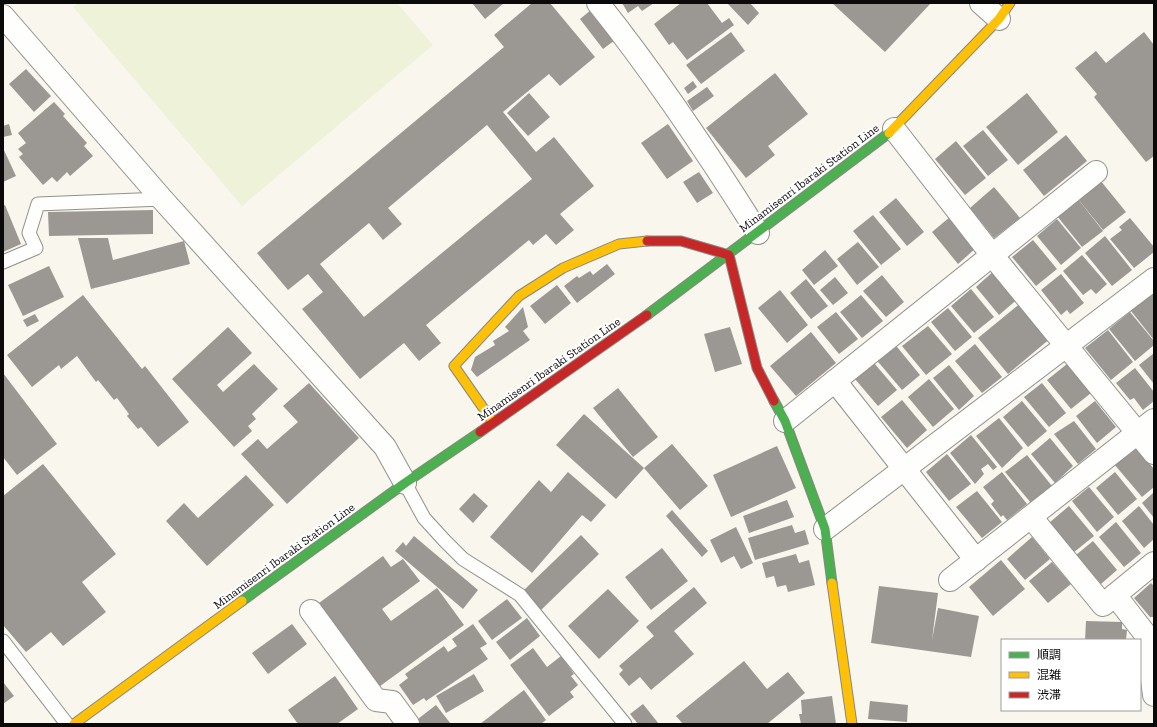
<svg xmlns="http://www.w3.org/2000/svg" width="1157" height="727" font-family="'Zilla Slab','Noto Sans JP',serif">
	<rect width="100%" height="100%" fill="#f9f6ee"/>
	<path fill="#edf2d8" d="M78,3H397L433,45L242,206L73,7Z"/>
	<g fill="#9b9894" fill-rule="evenodd">
		<path d="M472,3H504L485,19Z"/>
		<path d="M532,3H550L595,57L560,86L549,74L503,112L536,152L554,137L594,186L560,214L574,230L556,245L546,234L533,245L529,240L426,325L441,343L419,361L404,343L360,379L302,309L323,292L308,274L288,290L257,253L504,47L494,35ZM487,125L532,179L364,317L320,264L369,223L383,240L402,224L388,208Z"/>
		<path d="M622,3H654L642,11L638,6L628,13Z"/>
		<path d="M681,3H707L722,23L729,18L734,25L687,60L673,42L669,45L654,24Z"/>
		<path d="M727,3H750L759,13L748,25Z"/>
		<path d="M832,3H931L885,52Z"/>
		<path d="M591,10L615,40L603,49L580,19Z"/>
		<path d="M731,32L745,51L701,84L686,65Z"/>
		<path d="M1144,32L1154,45V156L1146,162L1094,97L1097,94L1075,68L1096,51L1106,63Z"/>
		<path d="M26,69L51,96L34,112L9,84Z"/>
		<path d="M775,73L808,114L768,146L775,155L746,178L706,128Z"/>
		<path d="M693,81L697,87L688,94L684,88Z"/>
		<path d="M707,87L714,96L693,111L687,101Z"/>
		<path d="M529,93L550,117L528,136L507,113Z"/>
		<path d="M1027,93L1058,132L1018,165L986,127Z"/>
		<path d="M54,102L65,114L63,116L87,143L84,146L93,156L70,176L67,172L57,182L52,177L43,185L19,157L23,154L18,149L26,143L18,133Z"/>
		<path d="M9,124L12,135L3,137V126Z"/>
		<path d="M668,124L693,161L667,179L641,143Z"/>
		<path d="M983,130L1008,160L988,176L963,146Z"/>
		<path d="M1066,135L1087,161L1044,196L1023,170Z"/>
		<path d="M956,141L986,178L965,195L935,159Z"/>
		<path d="M3,148L16,176L3,182Z"/>
		<path d="M699,172L713,193L697,203L683,182Z"/>
		<path d="M1100,180L1126,212L1103,230L1078,199Z"/>
		<path d="M994,187L1020,218L994,238L970,208Z"/>
		<path d="M896,198L924,232L907,246L879,212Z"/>
		<path d="M1078,199L1103,231L1082,247L1057,216Z"/>
		<path d="M5,205L21,244L3,252V206Z"/>
		<path d="M153,210V234L49,236L48,212Z"/>
		<path d="M873,215L901,249L881,265L853,231Z"/>
		<path d="M950,217L976,248L958,264L932,232Z"/>
		<path d="M1130,218L1154,247V252L1134,268L1110,239L1122,230L1119,227Z"/>
		<path d="M1057,219L1081,248L1061,265L1037,236Z"/>
		<path d="M1105,236L1132,270L1112,286L1085,253Z"/>
		<path d="M78,238H108L113,260L184,241L190,264L91,289Z"/>
		<path d="M1033,240L1057,269L1036,286L1012,257Z"/>
		<path d="M858,242L879,267L857,285L837,259Z"/>
		<path d="M825,250L838,266L814,285L802,270Z"/>
		<path d="M1082,255L1107,284L1096,294L1091,289L1083,295L1063,271Z"/>
		<path d="M607,264L615,274L577,303L564,286L577,276L579,278L590,271L593,275Z"/>
		<path d="M49,266L64,297L23,316L8,285Z"/>
		<path d="M996,269L1019,298L999,315L976,287Z"/>
		<path d="M1061,274L1084,303L1070,314L1067,310L1061,315L1041,290Z"/>
		<path d="M882,275L904,302L886,317L863,291Z"/>
		<path d="M835,277L848,293L833,305L820,290Z"/>
		<path d="M806,279L828,306L811,319L790,293Z"/>
		<path d="M557,285L571,303L545,324L530,306Z"/>
		<path d="M971,289L994,317L974,333L951,306Z"/>
		<path d="M780,290L808,325L787,343L758,308Z"/>
		<path d="M1153,293L1154,295V340L1131,311Z"/>
		<path d="M83,295L142,369L145,366L189,422L158,447L141,427L138,429L127,416L129,414L117,398L114,400L98,380L96,382L77,356L61,369L59,365L32,387L7,355Z"/>
		<path d="M861,295L883,321L862,338L840,312Z"/>
		<path d="M1022,302L1052,337L1008,374L978,338Z"/>
		<path d="M523,307L528,327L523,331L530,340L477,377L471,370L475,357L495,345L493,341L509,331L505,327Z"/>
		<path d="M948,308L972,337L955,351L931,322Z"/>
		<path d="M836,312L858,339L839,354L817,327Z"/>
		<path d="M1130,312L1154,341V345L1135,361L1109,329Z"/>
		<path d="M35,314L39,321L27,327L23,320Z"/>
		<path d="M928,326L952,354L926,375L902,346Z"/>
		<path d="M228,327L252,353L217,385L223,392L254,364L278,389L252,414L256,419L248,426L252,431L234,447L172,379Z"/>
		<path d="M730,327L742,364L715,372L704,334Z"/>
		<path d="M1108,330L1133,362L1111,380L1085,348Z"/>
		<path d="M811,332L836,363L796,396L770,366Z"/>
		<path d="M893,342L920,375L902,390L874,357Z"/>
		<path d="M975,344L1002,377L982,393L955,361Z"/>
		<path d="M1154,353V384L1139,365Z"/>
		<path d="M874,363L897,390L878,406L855,379Z"/>
		<path d="M1067,364L1091,393L1071,409L1047,380Z"/>
		<path d="M949,365L974,396L959,410L933,378Z"/>
		<path d="M1135,368L1154,392V401L1143,410L1134,398L1130,400L1116,383Z"/>
		<path d="M3,373L57,444L17,475L3,457Z"/>
		<path d="M929,379L954,409L933,427L908,397Z"/>
		<path d="M309,383L359,438L287,504L241,454L258,439L267,449L298,422L283,406Z"/>
		<path d="M1042,383L1066,413L1049,427L1024,397Z"/>
		<path d="M618,388L658,437L633,457L593,408Z"/>
		<path d="M902,400L927,430L907,448L881,417Z"/>
		<path d="M1022,401L1047,431L1028,447L1003,417Z"/>
		<path d="M1095,401L1116,427L1097,443L1076,416Z"/>
		<path d="M584,414L644,468L672,444L708,486L680,510L644,468L616,499L556,445Z"/>
		<path d="M999,418L1023,448L1002,468L976,436Z"/>
		<path d="M1074,421L1096,449L1078,464L1054,434Z"/>
		<path d="M971,435L997,467L993,470L988,464L981,469L984,474L975,484L950,453Z"/>
		<path d="M1050,438L1073,466L1055,483L1031,454Z"/>
		<path d="M777,446L796,488L731,517L713,475Z"/>
		<path d="M1135,446L1154,469V487L1142,497L1114,464Z"/>
		<path d="M947,454L971,484L949,501L926,472Z"/>
		<path d="M1027,455L1052,486L1031,503L1005,472Z"/>
		<path d="M43,464L116,554L82,582L106,612L63,646L51,632L26,652L3,625V496Z"/>
		<path d="M568,472L606,505L591,522L582,515L532,573L490,537L539,480L551,492Z"/>
		<path d="M1002,472L1027,504L1007,520L1003,515L1001,517L991,504L994,501L983,487Z"/>
		<path d="M1115,472L1137,499L1118,515L1096,488Z"/>
		<path d="M246,475L274,505L207,566L166,521L184,503L198,518Z"/>
		<path d="M1089,487L1114,517L1097,532L1072,501Z"/>
		<path d="M977,491L1002,522L982,538L956,507Z"/>
		<path d="M1154,492V518L1142,503Z"/>
		<path d="M474,493L488,506L473,523L459,509Z"/>
		<path d="M787,500L794,517L749,533L743,516Z"/>
		<path d="M1069,506L1094,536L1073,553L1049,523Z"/>
		<path d="M1139,506L1154,525V539L1144,548L1122,521Z"/>
		<path d="M672,510L708,551L702,557L666,516Z"/>
		<path d="M1116,522L1141,553L1124,567L1099,537Z"/>
		<path d="M792,525L795,533L805,530L809,544L755,560L748,538Z"/>
		<path d="M736,527L753,563L741,569L734,556L721,563L710,540Z"/>
		<path d="M581,535L599,554L541,610L523,591Z"/>
		<path d="M414,536L478,590L463,609L395,551L403,542L406,546Z"/>
		<path d="M1032,537L1050,559L1025,580L1007,559Z"/>
		<path d="M1093,541L1117,570L1101,584L1076,555Z"/>
		<path d="M662,548L688,581L651,610L625,577Z"/>
		<path d="M796,554L799,563L809,560L815,585L788,592L786,585L777,587L774,576L766,578L762,563Z"/>
		<path d="M383,556L391,567L403,559L420,581L382,609L391,621L437,588L464,625L376,689L318,612L319,603Z"/>
		<path d="M1001,560L1025,589L993,616L969,587Z"/>
		<path d="M1052,562L1071,584L1048,603L1029,581Z"/>
		<path d="M1151,583L1154,586V617H1150L1134,598Z"/>
		<path d="M879,586L938,593L932,640L938,608L979,616L971,657L871,643Z"/>
		<path d="M694,587L707,603L674,631L694,654L651,690L640,677L629,686L619,674L623,670L619,666L654,636L646,627Z"/>
		<path d="M608,589L639,621L599,659L568,626Z"/>
		<path d="M507,599L522,618L492,640L478,621Z"/>
		<path d="M527,618L540,636L510,660L496,642Z"/>
		<path d="M1086,621L1122,622V629L1127,630L1126,640H1085Z"/>
		<path d="M292,624L307,644L268,674L252,653Z"/>
		<path d="M473,624L487,644L480,648L488,659L426,701L424,698L413,705L399,685L408,678L405,674L444,646L448,652L457,646L452,639Z"/>
		<path d="M533,648L547,667L561,656L574,674L571,676L578,685L570,692L574,697L549,716L510,665Z"/>
		<path d="M744,661L767,689L788,672L805,693L767,724H683L676,716Z"/>
		<path d="M474,674L484,691L446,713L436,696Z"/>
		<path d="M335,676L358,709L337,724H298L288,710Z"/>
		<path d="M3,682L14,696L3,704Z"/>
		<path d="M524,690L546,720L541,724H480Z"/>
		<path d="M832,696L836,724H801L799,714H802L801,700Z"/>
		<path d="M870,701L908,705L907,722L868,719Z"/>
		<path d="M643,704L659,724H638L630,714Z"/>
		<path d="M436,705L451,724H415L414,722Z"/>
	</g>
	<g fill="none" stroke-linecap="round" stroke-linejoin="round">
		<defs>
			<g id="lane">
				<path d="M3,262L36,248L29,233L38,204L162,199"/>
				<path d="M405,483L424,518L444,540L463,559L520,595L625,724"/>
				<path d="M3,641L67,724"/>
			</g>
			<g id="street">
				<path d="M598,3C655,74 709,155 758,233"/>
				<path d="M981,3L999,19"/>
				<path d="M3,16L162,199L385,447L405,483"/>
				<path d="M894,129L992,255L1154,453"/>
				<path d="M835,381L976,560"/>
				<path d="M785,421L1096,172"/>
				<path d="M1031,517L1103,605L1115,595"/>
				<path d="M825,529L1154,279"/>
				<path d="M950,580L1154,420"/>
				<path d="M311,611L376,700L392,702L408,724"/>
				<path d="M1154,695L1146,635L1115,595L1154,563"/>
			</g>
			<g id="fast">
				<path d="M647,315L889,133"/>
				<path d="M774,401L785,421L825,529L832,583"/>
				<path d="M242,601L405,483L480,432"/>
			</g>
			<g id="slow">
				<path d="M889,133L999,19L1010,3"/>
				<path d="M493,422L454,366L519,296L563,268L619,244L647,241"/>
				<path d="M832,583L852,724"/>
				<path d="M74,724L242,601"/>
			</g>
			<g id="jam">
				<path d="M647,241H681L729,255L757,368L774,401"/>
				<path d="M480,432L647,315"/>
			</g>
		</defs>
		<use href="#lane" stroke="#92908d" stroke-width="15"/>
		<use href="#street" stroke="#92908d" stroke-width="24"/>
		<use href="#fast" stroke="#888783" stroke-width="11"/>
		<use href="#slow" stroke="#888783" stroke-width="11"/>
		<use href="#jam" stroke="#888783" stroke-width="11"/>
		<use href="#lane" stroke="#fefefc" stroke-width="13"/>
		<use href="#street" stroke="#fefefc" stroke-width="22"/>
		<use href="#fast" stroke="#4caf50" stroke-width="9"/>
		<use href="#slow" stroke="#ffc107" stroke-width="9"/>
		<use href="#jam" stroke="#c62828" stroke-width="9"/>
	</g>
	<g text-anchor="middle" stroke-width="4" stroke-linejoin="round" paint-order="stroke">
		<g font-size="12" fill="#0a0a0a" stroke="#fff">
			<text transform="translate(809 178) rotate(-37)" y="4">Minamisenri Ibaraki Station Line</text>
			<text transform="translate(549 369) rotate(-35)" y="4">Minamisenri Ibaraki Station Line</text>
			<text transform="translate(284 556) rotate(-36)" y="4">Minamisenri Ibaraki Station Line</text>
		</g>
	</g>
	<rect width="1157" height="727" fill="none" stroke="#0a0a0a" stroke-width="8"/>
	<rect x="1001" y="639" width="140" height="72" fill="#ffffff" stroke="#9d9d9d"/>
	<rect x="1009" y="652" width="20" height="6" fill="#4caf50" stroke="#9d9d9d"/>
	<text x="1037" y="659" font-size="12" fill="#0a0a0a">順調</text>
	<rect x="1009" y="672" width="20" height="6" fill="#ffc107" stroke="#9d9d9d"/>
	<text x="1037" y="679" font-size="12" fill="#0a0a0a">混雑</text>
	<rect x="1009" y="692" width="20" height="6" fill="#c62828" stroke="#9d9d9d"/>
	<text x="1037" y="699" font-size="12" fill="#0a0a0a">渋滞</text>
</svg>
